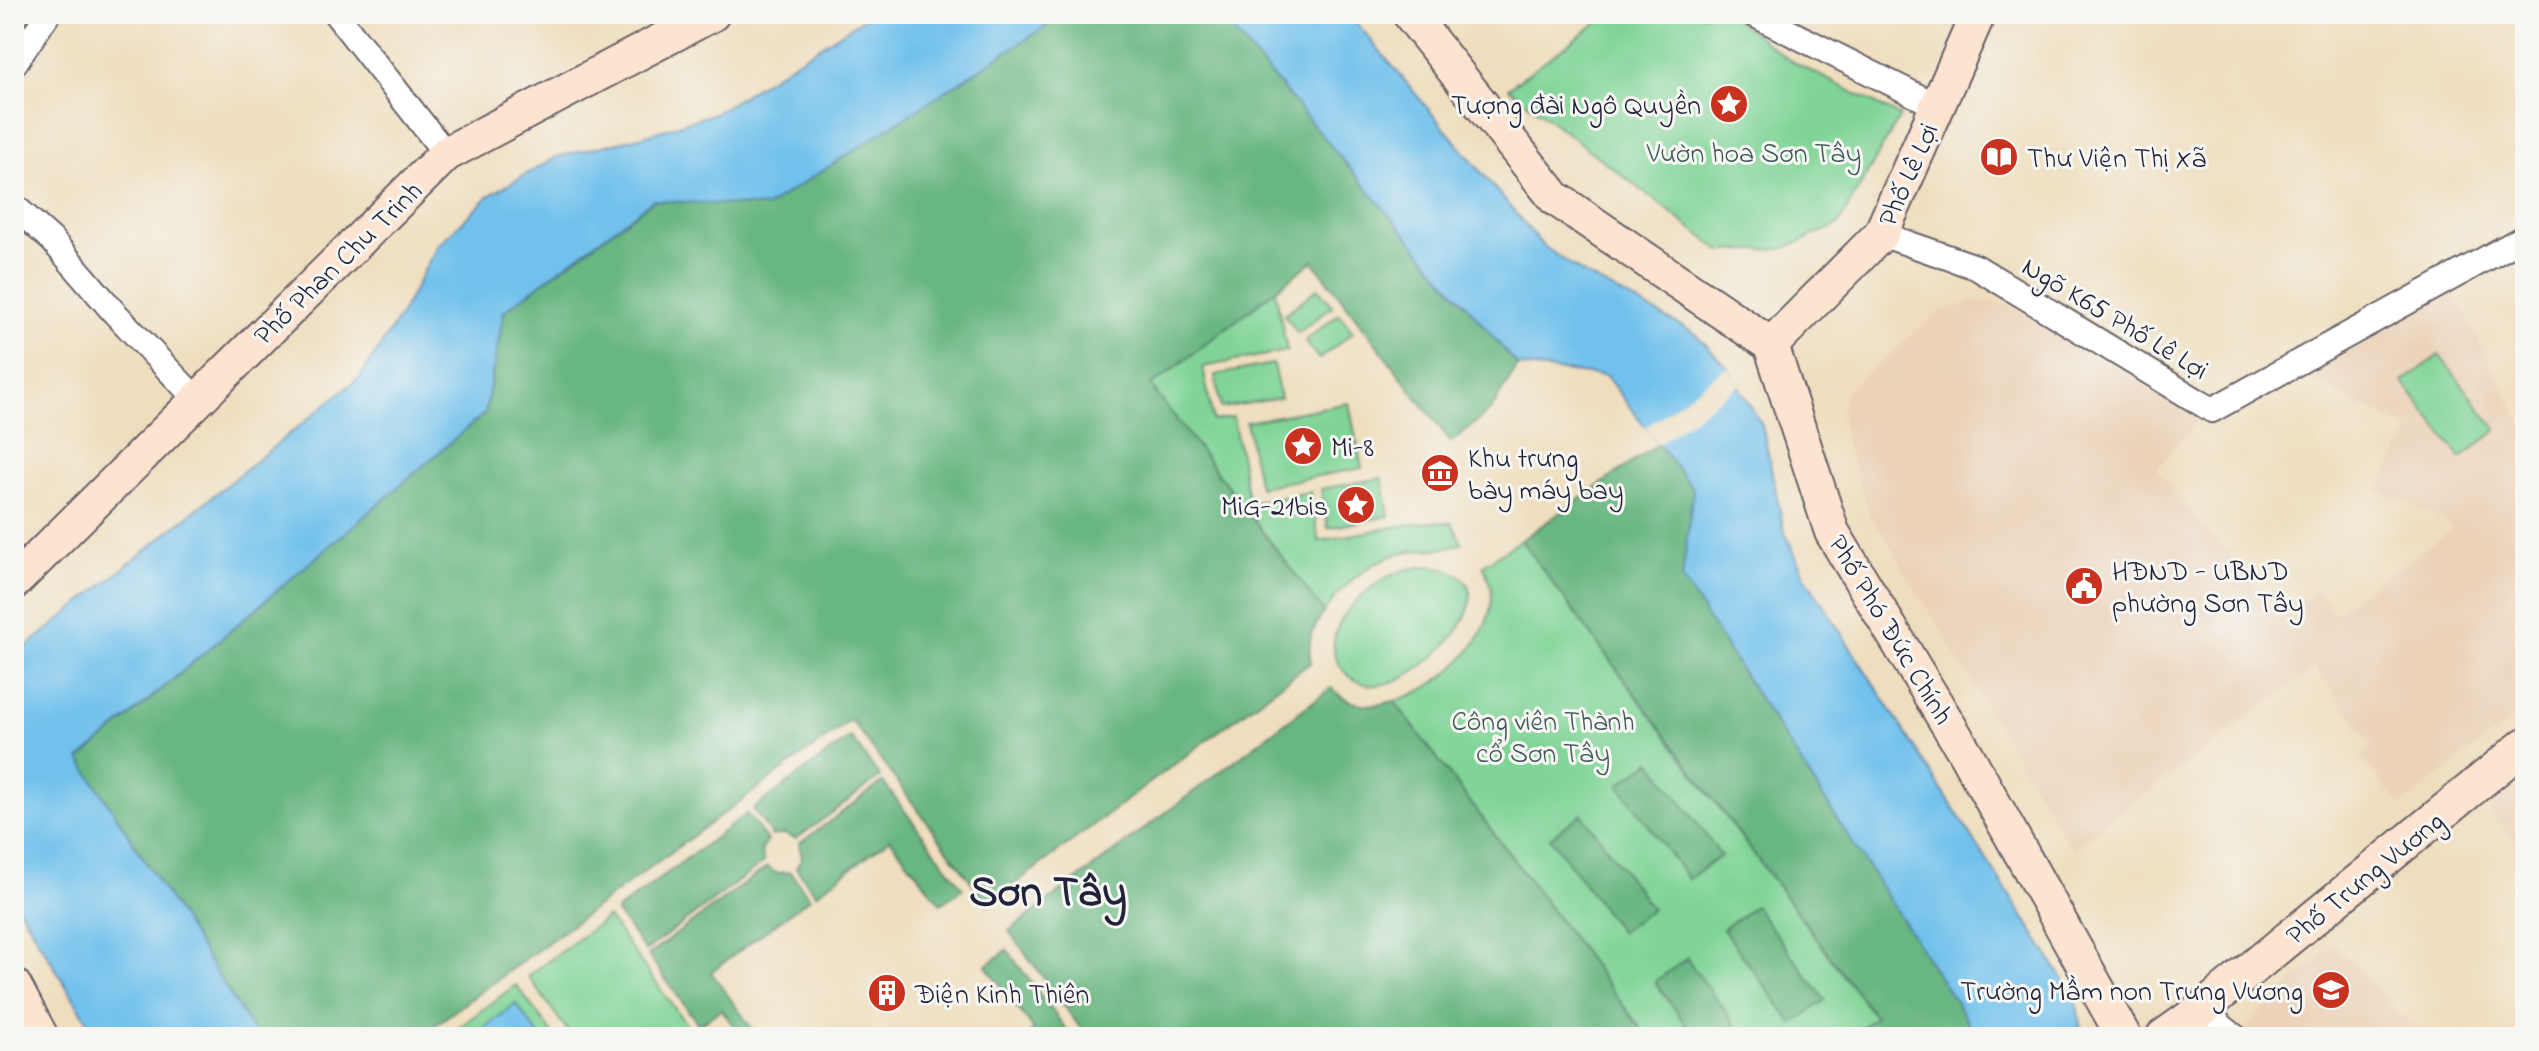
<svg xmlns="http://www.w3.org/2000/svg" width="2539" height="1051" font-family="'Indie Flower',sans-serif">
	<rect width="100%" height="100%" fill="#f6f6f2"/>
	<filter id="ink" filterUnits="userSpaceOnUse"><feTurbulence type="fractalNoise" baseFrequency=".0125" numOctaves="2"/><feDisplacementMap in="SourceGraphic" scale="16" xChannelSelector="R" yChannelSelector="G"/><feConvolveMatrix kernelMatrix="1 2 1 2 8 2 1 2 1" color-interpolation-filters="sRGB"/></filter>
	<filter id="wash" filterUnits="userSpaceOnUse"><feTurbulence type="fractalNoise" baseFrequency=".006" numOctaves="4" result="noise"/><feDisplacementMap in="SourceGraphic" scale="32" xChannelSelector="R" yChannelSelector="G"/><feGaussianBlur stdDeviation="1.8" result="paint"/><feColorMatrix in="noise" values="0 0 0 0 0 0 0 0 0 0 0 0 0 0 0 0 0 1.4 0 .05"/><feComposite in="paint" operator="in"/></filter>
	<g filter="url(#wash)">
		<rect width="100%" height="100%" fill="#efdebe"/>
		<g fill="#ebd2b8">
			<path d="M2446,277L2525,430V709L2401,806L2360,757L2372,745L2315,668L2094,832L2073,851L1870,513L1846,443L1841,413L1846,391L1939,312L1971,301L2005,303L2200,418L2157,469L2203,528L2230,553L2278,619L2318,589L2334,613L2452,529L2447,522L2378,491L2409,430L2287,367Z"/>
			<path d="M2525,775V856L2484,802Z"/>
			<path d="M2334,944L2422,1037H2235Z"/>
		</g>
		<g fill="#80d497" stroke="#517b69" stroke-width="2">
			<path d="M1609,14H1729L1789,60L1900,116L1838,225L1783,249L1721,251L1508,88Z"/>
			<path d="M1318,288L1332,306L1298,333L1284,315Z"/>
			<path d="M1275,290L1287,351L1203,367L1213,421L1233,417L1249,503L1310,492L1319,541L1404,525L1432,522L1452,523L1462,543C1446,550 1428,549 1411,551C1374,557 1345,582 1324,612L1151,386Z"/>
			<path d="M1339,314L1353,332L1319,359L1305,341Z"/>
			<path d="M2439,355L2497,430L2461,458L2403,382Z"/>
			<path d="M1273,364L1280,398L1221,408L1215,375Z"/>
			<path d="M1349,403L1362,468L1259,487L1246,422Z"/>
			<path d="M1382,478L1389,516L1328,528L1321,489Z"/>
			<path d="M1521,540L1875,1018L1849,1037H1647L1394,701C1438,690 1491,644 1492,595C1492,585 1487,574 1483,565Z"/>
			<path d="M1432,566C1524,579 1429,681 1378,685C1367,686 1357,682 1349,676C1307,640 1361,588 1396,573C1407,568 1420,567 1432,566Z"/>
			<path d="M608,917L691,1031L682,1037H572L528,976Z"/>
			<path d="M516,985L555,1037H540L516,1004L472,1037H446Z"/>
		</g>
		<g fill="#68b680" stroke="#456c5e" stroke-width="2">
			<path d="M1065,14H1219L1518,366L1490,411L1451,442L1313,261L1151,386L1324,612C1313,628 1306,642 1311,662L988,904L851,720L419,1037H257L80,759L485,413L504,311L654,200L766,206Z"/>
			<path d="M1658,444L1693,489L1682,579L1978,1037H1849L1875,1017L1521,540Z"/>
			<path d="M1331,688C1349,706 1371,708 1394,701L1647,1037H1087L1009,931Z"/>
			<path d="M851,737L880,777L796,839L785,834L772,836L753,809Z"/>
			<path d="M1651,761L1721,856L1688,879L1619,785Z"/>
			<path d="M883,782L963,888L941,904L890,839L816,894L796,868L802,858L799,844Z"/>
			<path d="M747,814L767,840L761,852L764,862L645,951L616,911Z"/>
			<path d="M1582,814L1652,909L1620,932L1550,837Z"/>
			<path d="M767,867L776,873L790,872L810,898L711,972L758,1037H742L721,1009L699,1025L648,955Z"/>
			<path d="M1755,906L1825,1000L1793,1024L1723,929Z"/>
			<path d="M1007,950L1072,1037H1026L1034,1030L986,966Z"/>
			<path d="M1687,958V959L1744,1037H1695L1655,982Z"/>
		</g>
		<g fill="#71c1ec" stroke="#4a7294" stroke-width="2">
			<path d="M871,14H1065L766,207L653,200L504,311L485,413L80,759L257,1037H97L14,900V657L361,376L400,316L437,246L490,195L557,157L644,136L715,113Z"/>
			<path d="M1219,14H1349L1542,245L1587,276L1695,333L1727,367L1762,425L1784,530L1804,575L2076,999L2082,1037H1978L1682,579L1693,489L1606,376L1518,366Z"/>
			<path d="M516,1004L540,1037H472Z"/>
		</g>
		<path fill="#efdebe" d="M1727,367L1739,385L1658,444L1645,428Z"/>
	</g>
	<g filter="url(#ink)">
		<g fill="none" stroke-linecap="round" stroke-linejoin="round">
			<defs>
				<g id="street">
					<path d="M336,14L446,154"/>
					<path d="M1753,14L1937,106"/>
					<path d="M14,64L48,14"/>
					<path d="M14,206L52,240L112,310L196,399"/>
					<path d="M1881,234L1976,267L2212,410L2523,238L2525,241"/>
					<path d="M2201,1010L2235,1037"/>
				</g>
				<g id="secondary">
					<path d="M1410,14L1555,198L1771,345L1832,532L1966,754L2124,1037"/>
					<path d="M1771,345L1881,234L1978,14"/>
					<path d="M14,582L446,154L712,14"/>
					<path d="M14,986L41,1037"/>
					<path d="M2163,1037L2201,1010L2525,745"/>
				</g>
			</defs>
			<use href="#street" stroke="#6a6469" stroke-width="28"/>
			<use href="#secondary" stroke="#6a6469" stroke-width="38"/>
			<use href="#street" stroke="#fff" stroke-width="24"/>
			<use href="#secondary" stroke="#fde4d1" stroke-width="34"/>
		</g>
	</g>
	<defs>
		<symbol id="sight-disc" viewBox="-11 -11 22 22"><circle r="9.5" fill="#c8321e" stroke="#f6f6f2"/><path d="M0-6L1.8-2.2L6-1.7L2.9 1.2L3.7 5.4L0 3.3L-3.7 5.4L-2.9 1.2L-6-1.7L-1.8-2.2Z" fill="#fff"/></symbol>
		<symbol id="library-disc" viewBox="-11 -11 22 22"><circle r="9.5" fill="#c8321e" stroke="#f6f6f2"/><path d="M-6-4Q-3-5.5-.7-3.5V5Q-3 3-6 4ZM6-4Q3-5.5 .7-3.5V5Q3 3 6 4Z" fill="#fff"/></symbol>
		<symbol id="museum-disc" viewBox="-11 -11 22 22"><circle r="9.5" fill="#c8321e" stroke="#f6f6f2"/><path d="M0-6L6-3V-2H-6V-3ZM-5-1h2V3h-2ZM-1-1h2V3h-2ZM3-1h2V3H3ZM-6 4H6V6H-6Z" fill="#fff"/></symbol>
		<symbol id="civic-disc" viewBox="-11 -11 22 22"><circle r="9.5" fill="#c8321e" stroke="#f6f6f2"/><path d="M-.6-6.5H3V-4.5H.6V-3L4-1V1h2V6H-6V1h2V-1L-.6-3ZM-1.2 2.5V6h2.4V2.5Z" fill="#fff"/></symbol>
		<symbol id="school-disc" viewBox="-11 -11 22 22"><circle r="9.5" fill="#c8321e" stroke="#f6f6f2"/><path d="M0-5L7-2L0 1L-7-2ZM-4 1L0 2.5L4 1V4Q0 6-4 4Z" fill="#fff"/></symbol>
		<symbol id="building-disc" viewBox="-11 -11 22 22"><circle r="9.5" fill="#c8321e" stroke="#f6f6f2"/><path d="M-4-6H4V6H1V3H-1V6H-4ZM-2.5-4.3h1.7v1.8h-1.7ZM.8-4.3h1.7v1.8H.8ZM-2.5-1h1.7V.8h-1.7ZM.8-1h1.7V.8H.8Z" fill="#fff"/></symbol>
	</defs>
	<g fill-rule="evenodd">
		<use href="#sight-disc" x="1707" y="82" width="44" height="44"/>
		<use href="#library-disc" x="1977" y="135" width="44" height="44"/>
		<use href="#sight-disc" x="1281" y="424" width="44" height="44"/>
		<use href="#museum-disc" x="1418" y="451" width="44" height="44"/>
		<use href="#sight-disc" x="1334" y="483" width="44" height="44"/>
		<use href="#civic-disc" x="2062" y="564" width="44" height="44"/>
		<use href="#school-disc" x="2309" y="968" width="44" height="44"/>
		<use href="#building-disc" x="865" y="971" width="44" height="44"/>
	</g>
	<g text-anchor="middle" stroke-width="6" stroke-linejoin="round" paint-order="stroke">
		<g font-size="28" fill="#22223b" stroke="#f6f6f2" text-anchor="start">
			<text x="1701" y="114" text-anchor="end">Tượng đài Ngô Quyền</text>
			<text x="2027" y="167">Thư Viện Thị Xã</text>
			<text x="1331" y="456">Mi-8</text>
			<text x="1468" y="467">Khu trưng<tspan x="1468" dy="32">bày máy bay</tspan></text>
			<text x="1328" y="515" text-anchor="end">MiG-21bis</text>
			<text x="2112" y="580">HĐND - UBND<tspan x="2112" dy="32">phường Sơn Tây</tspan></text>
			<text x="2303" y="1000" text-anchor="end">Trường Mầm non Trưng Vương</text>
			<text x="915" y="1003">Điện Kinh Thiên</text>
		</g>
		<g font-size="28" fill="#3e5757" stroke="#f6f6f2">
			<text x="1754" y="162">Vườn hoa Sơn Tây</text>
			<text x="1543" y="730">Công viên Thành<tspan x="1543" dy="32">cổ Sơn Tây</tspan></text>
		</g>
		<g font-size="28" fill="#22223b" stroke="#f6f6f2">
			<text transform="translate(1907 174) rotate(-66)" y="10">Phố Lê Lợi</text>
			<text transform="translate(337 262) rotate(-44)" y="10">Phố Phan Chu Trinh</text>
			<text transform="translate(2116 317) rotate(31)" y="10">Ngõ K65 Phố Lê Lợi</text>
			<text transform="translate(1892 629) rotate(59)" y="10">Phố Phó Đức Chính</text>
			<text transform="translate(2364 877) rotate(-39)" y="10">Phố Trưng Vương</text>
		</g>
		<g font-size="44" font-weight="bold" fill="#22223b" stroke="#f6f6f2">
			<text x="1048" y="905">Sơn Tây</text>
		</g>
	</g>
	<rect width="2539" height="1051" fill="none" stroke="#f6f6f2" stroke-width="48"/>
</svg>
